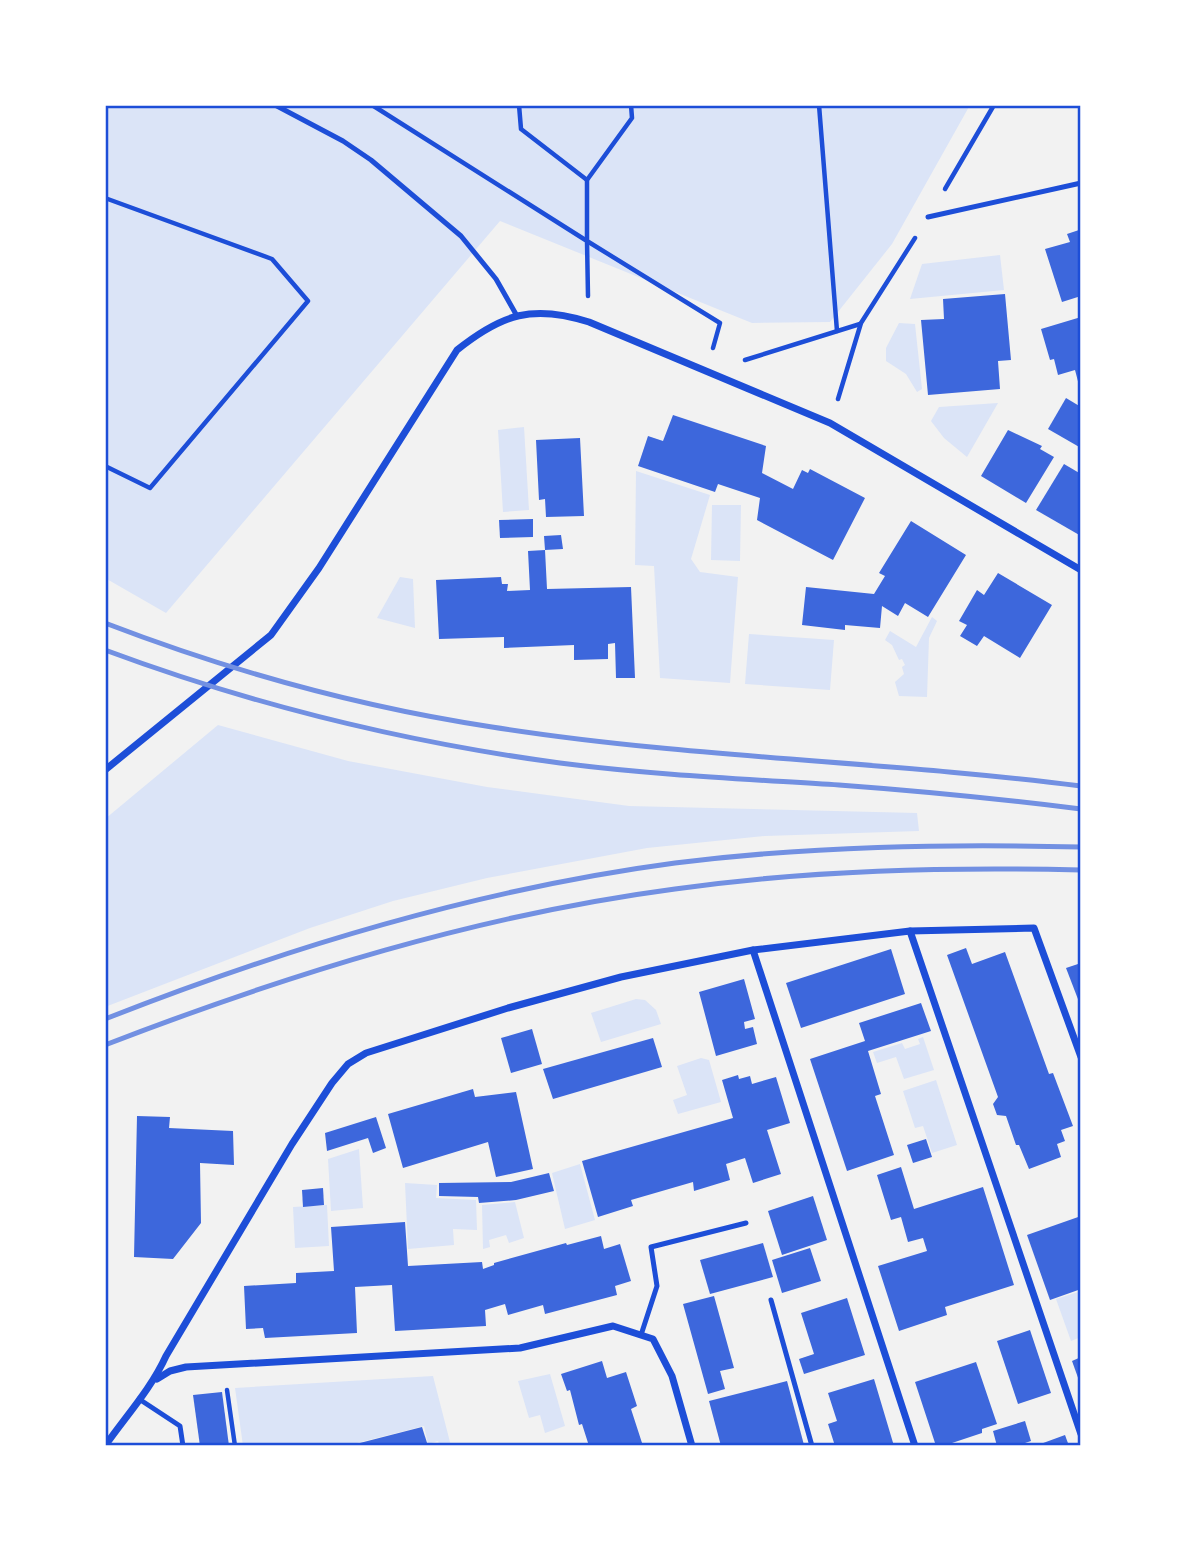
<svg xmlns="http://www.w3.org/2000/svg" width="1186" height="1551" font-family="Rubik,sans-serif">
	<rect width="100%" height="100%" fill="#f2f2f2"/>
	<g fill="#dbe4f7">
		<path d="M105,105H970L892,244L830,322L752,323L500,221L166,613L105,578Z"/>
		<path d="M1000,255L1004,290L910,299L922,264Z"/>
		<path d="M899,323L915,324L922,389L917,392L906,374L886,361V348Z"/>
		<path d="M998,403L967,457L944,438L931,421L939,407Z"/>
		<path d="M524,427L529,510L503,512L498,430Z"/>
		<path d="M636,471L710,495L691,559L700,572L738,577L730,683L660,678L654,566L635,565Z"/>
		<path d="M712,505H741L740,561L711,560Z"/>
		<path d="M400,577L413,579L415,628L377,618Z"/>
		<path d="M932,617L937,621L929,638L927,697L899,696L895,682L904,674L902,667L905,665L902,659L899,660L892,645L885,640L890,631L916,647Z"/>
		<path d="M749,634L834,640L830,690L745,684Z"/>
		<path d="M218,725L348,761L487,787L629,806L917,813L919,831L765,836L647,848L487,878L393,901L310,928L105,1007V819Z"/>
		<path d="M636,999L645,1000L656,1010L661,1024L601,1042L591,1013Z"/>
		<path d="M923,1037L934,1070L904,1079L896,1057L877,1063L873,1052L902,1043L905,1049L920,1044L918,1039Z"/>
		<path d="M701,1058L709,1060L721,1102L678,1114L673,1100L687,1095L677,1066Z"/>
		<path d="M936,1080L957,1145L932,1153L923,1126L915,1128L903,1091Z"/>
		<path d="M359,1149L363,1208L331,1211L328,1159Z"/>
		<path d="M580,1164L595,1220L565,1229L552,1173Z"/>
		<path d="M405,1183L437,1185L436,1198L476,1200L477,1230L453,1229L454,1245L408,1249Z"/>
		<path d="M515,1202L524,1238L509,1243L506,1235L489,1240L490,1247L483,1249L482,1205Z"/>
		<path d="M327,1205L329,1246L295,1248L293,1207Z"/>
		<path d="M1081,1291V1337L1071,1341L1056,1299Z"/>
		<path d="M550,1374L565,1426L545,1433L540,1415L529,1418L518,1381Z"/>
		<path d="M433,1376L451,1446H440L438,1441L428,1444L424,1426L345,1446H243L235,1388Z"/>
	</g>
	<g fill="#3d67dc">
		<path d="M1079,230L1081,237V296L1062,302L1045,249L1070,242L1067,234Z"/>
		<path d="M1005,294L1011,360L998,361L1000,389L928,395L921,320L944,319L943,299Z"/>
		<path d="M1081,317V388L1080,389L1075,370L1058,375L1054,359L1050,360L1041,329Z"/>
		<path d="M1066,398L1081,407V448L1048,429Z"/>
		<path d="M673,415L766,446L762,473L793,489L802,470L808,473L810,469L865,498L833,560L757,520L760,498L718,484L715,492L638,466L648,436L663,441Z"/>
		<path d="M1008,430L1042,446L1040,449L1054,457L1026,503L981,476Z"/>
		<path d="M580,438L584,516L546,517L545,499L539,500L536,440Z"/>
		<path d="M1064,464L1081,474V536L1036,510Z"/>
		<path d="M533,519V537L500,538L499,520Z"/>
		<path d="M911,521L966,555L928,617L905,603L898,616L882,606L880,628L845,625V630L802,625L806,587L874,594L885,576L879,573Z"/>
		<path d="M561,535L563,549L545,550L547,589L631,587L635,678H616L615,643L608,644V659L574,660V645L504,648V637L439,639L436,580L501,577L502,584H508L507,591L530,590L528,551L545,550L544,536Z"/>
		<path d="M998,573L1052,605L1020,658L984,636L977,646L960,636L967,625L959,621L977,590L984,595Z"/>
		<path d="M966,948L972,964L1005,952L1049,1074L1053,1073L1073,1126L1061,1130L1065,1141L1057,1144L1061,1157L1029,1169L1019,1145H1016L1006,1116L997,1115L993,1104L998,1097L947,955Z"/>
		<path d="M891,949L905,994L801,1028L786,983Z"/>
		<path d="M1081,963V1007L1066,968Z"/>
		<path d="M744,979L755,1019L744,1022L745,1029L753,1027L757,1044L716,1056L699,992Z"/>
		<path d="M921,1003L931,1031L868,1051L881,1094L875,1096L894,1155L847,1171L810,1059L865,1041L859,1023Z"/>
		<path d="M532,1029L542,1064L511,1073L501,1038Z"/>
		<path d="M653,1038L662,1067L553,1099L543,1069Z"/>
		<path d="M738,1075L739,1079L750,1076L752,1084L776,1077L790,1123L767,1130L781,1174L753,1183L745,1158L726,1164L730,1180L694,1191L693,1182L631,1200L633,1206L598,1217L582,1161L733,1118L722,1080Z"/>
		<path d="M473,1089L475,1097L516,1092L533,1169L496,1177L488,1142L403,1168L388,1114Z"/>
		<path d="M137,1116L170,1117L169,1128L233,1131L234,1165L200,1163L201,1223L173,1259L134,1257Z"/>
		<path d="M376,1117L386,1148L373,1153L368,1138L327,1151L325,1133Z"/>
		<path d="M926,1139L932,1157L913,1163L907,1145Z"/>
		<path d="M901,1167L914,1209L983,1187L1014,1285L945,1307L947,1315L899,1331L878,1266L927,1251L923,1238L908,1242L901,1217L891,1220L877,1175Z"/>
		<path d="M549,1173L554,1191L516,1200L479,1203L478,1197L439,1196V1183L511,1182Z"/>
		<path d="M323,1188L324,1205L303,1207L302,1190Z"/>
		<path d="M813,1196L827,1240L782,1255L768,1211Z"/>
		<path d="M1081,1216V1289L1050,1300L1027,1235Z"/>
		<path d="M405,1222L408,1266L482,1262L483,1269L494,1265V1263L566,1243L567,1245L601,1236L604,1249L620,1244L631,1281L615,1286L617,1295L545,1314L543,1305L508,1315L505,1304L485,1310L486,1326L395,1331L392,1285L355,1287L357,1333L265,1338L263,1328L246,1329L244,1286L296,1283V1273L334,1271L331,1227Z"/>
		<path d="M763,1243L773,1277L710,1294L700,1260Z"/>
		<path d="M810,1248L821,1281L782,1293L772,1260Z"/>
		<path d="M714,1296L734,1368L720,1371L725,1389L708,1394L683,1304Z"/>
		<path d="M847,1298L865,1355L804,1374L799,1359L814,1354L801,1313Z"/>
		<path d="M1030,1330L1051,1393L1018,1404L997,1341Z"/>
		<path d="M1081,1357V1386L1072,1361Z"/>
		<path d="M602,1361L607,1378L626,1372L637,1406L631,1409L643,1446H589L582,1424L579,1425L570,1390L567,1391L561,1374Z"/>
		<path d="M976,1362L997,1424L982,1429V1433L943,1446H936L915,1382Z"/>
		<path d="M874,1379L894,1446H835L828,1424L837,1421L828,1393Z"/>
		<path d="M787,1381L804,1445L721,1446L709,1401Z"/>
		<path d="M222,1392L229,1446H200L193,1395Z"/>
		<path d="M1025,1421L1031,1441L1016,1446H997L993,1431Z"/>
		<path d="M422,1427L428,1446H352V1445Z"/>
		<path d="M1065,1435L1069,1446H1035Z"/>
	</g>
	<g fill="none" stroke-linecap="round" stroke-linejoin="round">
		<g stroke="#1d4ed8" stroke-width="4.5">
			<path d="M372,105L587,241L588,296"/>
			<path d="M519,105L521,129L587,180"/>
			<path d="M631,105L632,118L587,180V241L720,323L713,348"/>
			<path d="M819,105L837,331"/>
			<path d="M945,189L994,105"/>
			<path d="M105,198L272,259L308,301L150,488L105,466"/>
			<path d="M745,360L860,324"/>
			<path d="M838,399L861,323L915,238"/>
			<path d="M227,1390L235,1446"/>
		</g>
		<g stroke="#1d4ed8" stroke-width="5">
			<path d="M275,105L343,141L371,160L461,236L496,279L517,316"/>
			<path d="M928,217L1081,183"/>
			<path d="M771,1300L812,1446"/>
			<path d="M641,1335L657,1286L651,1247L746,1223"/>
			<path d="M139,1399L180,1426L183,1446"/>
		</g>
		<g stroke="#1d4ed8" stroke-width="7">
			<path d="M105,770L271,635L319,568L457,350C502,314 533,304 589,322L830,423L1081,570"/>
			<path d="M910,931L1081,1434"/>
			<path d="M753,950L915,1446"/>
			<path d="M157,1379L170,1371L186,1367L520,1348L613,1326L653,1339L672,1376L692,1446"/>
			<path d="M105,1446C126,1416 151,1389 166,1356L292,1144L332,1083L348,1064L366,1053L508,1008L621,977L753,950L910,931L1034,928L1081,1057"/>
		</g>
		<g stroke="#7290e2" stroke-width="5">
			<path d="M105,623C230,671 360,707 492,727C687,758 885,761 1081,786"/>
			<path d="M105,650C253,705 404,742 560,763C653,775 746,779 839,785C920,791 1001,799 1081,809"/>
			<path d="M105,1019C288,947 479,889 675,863C810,846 945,844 1081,847"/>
			<path d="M105,1045C289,974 478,915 675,889C810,870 945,867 1081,870"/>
		</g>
	</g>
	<rect width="1186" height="1551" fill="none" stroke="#ffffff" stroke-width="214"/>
	<rect x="107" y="107" width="972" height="1337" fill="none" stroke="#1d4ed8" stroke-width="2.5"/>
</svg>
